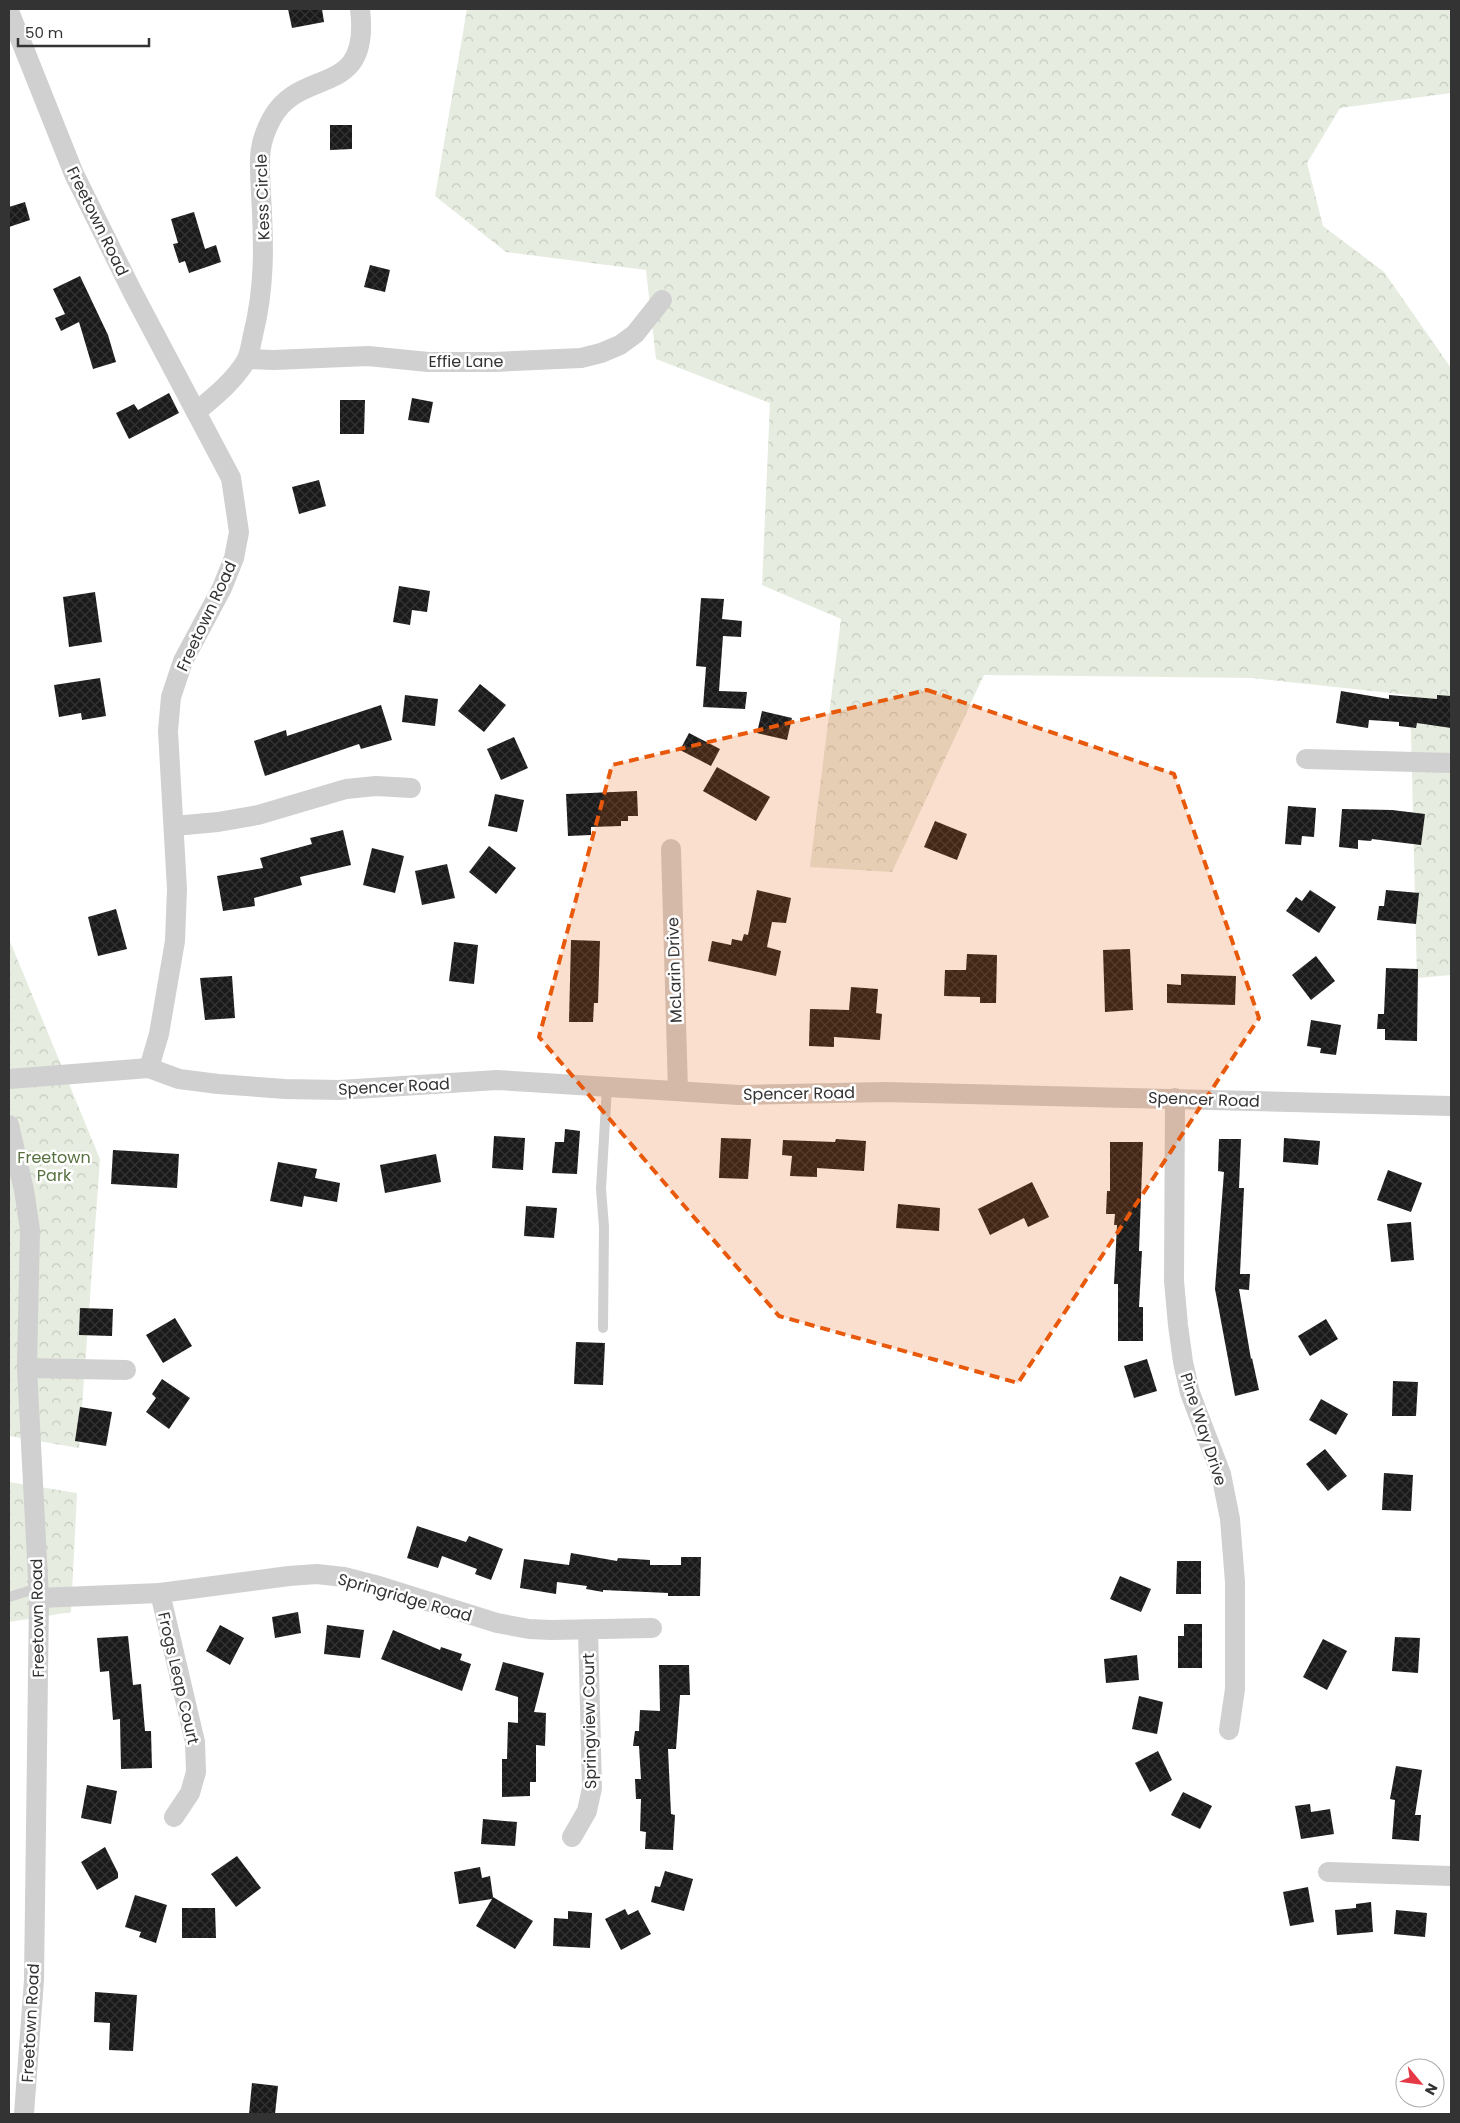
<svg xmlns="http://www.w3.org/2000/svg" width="1460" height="2123" font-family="Poppins,sans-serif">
	<defs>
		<pattern id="forest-crowns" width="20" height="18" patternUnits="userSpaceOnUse" patternTransform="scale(1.25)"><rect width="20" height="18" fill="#e6ecdf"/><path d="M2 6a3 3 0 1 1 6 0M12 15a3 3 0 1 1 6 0" fill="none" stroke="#c6cbc0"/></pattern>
		<pattern id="building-cross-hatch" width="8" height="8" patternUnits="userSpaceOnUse" patternTransform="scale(1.25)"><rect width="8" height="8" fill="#1a1a1a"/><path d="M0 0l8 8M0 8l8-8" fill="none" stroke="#333"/></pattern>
	</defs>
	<rect width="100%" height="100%" fill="#fff"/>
	<g fill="url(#forest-crowns)">
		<path d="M467,9H1451V93L1340,108L1307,163L1323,226L1384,272L1451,368V975L1417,978L1410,695L1252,678L984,675L892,872L810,867L841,619L762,585L770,403L656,359L646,270L506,252L435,196Z"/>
		<path d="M9,939L100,1159L79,1448L9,1436Z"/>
		<path d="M9,1482L77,1493L71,1612L9,1622Z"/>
	</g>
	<g fill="url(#building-cross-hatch)">
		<path d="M288,9H322L324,22L292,28Z"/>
		<path d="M330,125H352V149L330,150Z"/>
		<path d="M25,202L30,220L9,227V207Z"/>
		<path d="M194,212L205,249L216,245L221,262L189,273L185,261L179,263L173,244L178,243L171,219Z"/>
		<path d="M370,265L390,270L385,292L364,287Z"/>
		<path d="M80,276L108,335L116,362L93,369L79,322L61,331L55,318L65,314L53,289Z"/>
		<path d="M169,393L179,413L129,439L116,413L134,404L138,410Z"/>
		<path d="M412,398L433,402L429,423L408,420Z"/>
		<path d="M340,400H365L364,434H340Z"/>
		<path d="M319,480L326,506L299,514L292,487Z"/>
		<path d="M399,586L430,591L427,612L412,610L410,625L393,622Z"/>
		<path d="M95,592L102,642L69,647L63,597Z"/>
		<path d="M701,598L724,599L722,619L742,621L741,637L723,636L719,691L747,692L745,709L703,707L706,667L696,666Z"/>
		<path d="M100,678L106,716L82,720L81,713L59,717L54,685Z"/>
		<path d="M480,684L506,705L484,732L458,711Z"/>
		<path d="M1341,691L1389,699V695L1437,699V695L1451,696V728L1417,723L1416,728L1399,726V722L1369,720L1368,728L1336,723Z"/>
		<path d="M405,695L438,699L435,726L402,722Z"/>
		<path d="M381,705L392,740L361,749L359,744L265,776L254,741L286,730L287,736Z"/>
		<path d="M762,711L792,718L787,740L757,733Z"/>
		<path d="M689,733L720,749L711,766L680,750Z"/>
		<path d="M514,737L528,768L501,780L487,749Z"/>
		<path d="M717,767L770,797L756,821L703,791Z"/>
		<path d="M637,791L638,816H628V821H621V826L591,827V835L568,836L566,794Z"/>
		<path d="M495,794L524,800L517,832L488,826Z"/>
		<path d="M1288,806L1316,808L1314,837L1302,836L1301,845L1285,844Z"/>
		<path d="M1342,809L1392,810L1425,814L1421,845L1372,839L1371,841L1358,840V849L1339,847Z"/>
		<path d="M935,821L967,834L957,860L924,847Z"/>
		<path d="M343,830L351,865L300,877L302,885L254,898L255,906L223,911L217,876L263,868L260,858L312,844L310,838Z"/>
		<path d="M489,846L516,868L496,894L469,872Z"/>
		<path d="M372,848L404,856L395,893L363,885Z"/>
		<path d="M447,864L455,898L422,905L415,871Z"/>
		<path d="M757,890L791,898L786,923L772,922L767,947L781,951L776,976L708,961L712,941L731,945L732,939L742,941L744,934L748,935Z"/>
		<path d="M1310,890L1336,907L1319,933L1286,911L1296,897L1302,901Z"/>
		<path d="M1386,890L1419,893L1416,924L1377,920L1379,906H1384Z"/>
		<path d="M116,909L127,949L98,956L88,917Z"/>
		<path d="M571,940L600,941L598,1003H594L593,1022H569Z"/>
		<path d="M454,942L478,945L474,984L449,981Z"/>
		<path d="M1130,949L1133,1010L1105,1012L1103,950Z"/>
		<path d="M967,954L997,955L996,1003H980V997L944,996L945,970H966Z"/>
		<path d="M1316,956L1335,981L1311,1000L1292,975Z"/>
		<path d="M1386,968L1418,969L1417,1041L1385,1040V1029H1377L1378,1014H1384Z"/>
		<path d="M1181,974L1236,976L1235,1005L1167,1003V984L1181,985Z"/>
		<path d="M232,976L235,1018L205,1020L200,978Z"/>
		<path d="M851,987L878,989L876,1013L882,1014L880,1040L834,1037V1047L809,1046L810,1009L849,1010Z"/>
		<path d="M1311,1020L1341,1025L1336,1055L1320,1053L1321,1048L1307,1046Z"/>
		<path d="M565,1129L580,1131L577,1174L552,1173L555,1142H564Z"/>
		<path d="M494,1136L525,1138L523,1170L492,1168Z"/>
		<path d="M721,1138L751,1139L748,1179L719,1178Z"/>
		<path d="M1284,1138L1320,1141L1318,1165L1283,1162Z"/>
		<path d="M836,1139L866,1141L864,1171L817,1168V1177L790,1176L792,1156L782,1155L783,1140L835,1142Z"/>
		<path d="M1219,1139H1241L1239,1188H1244L1240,1274H1250L1249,1290L1239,1289L1251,1359L1252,1358L1259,1390L1235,1396L1215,1289L1224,1172L1218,1171Z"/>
		<path d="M1110,1142H1143L1139,1251H1142L1139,1307H1143V1341H1118V1284H1114L1117,1225H1114L1115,1214H1106L1107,1191H1110Z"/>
		<path d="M113,1150L179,1154L177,1188L111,1184Z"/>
		<path d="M436,1154L441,1182L385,1193L380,1165Z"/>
		<path d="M278,1162L317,1169L315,1178L340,1183L337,1202L304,1196L302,1207L270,1201Z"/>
		<path d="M1388,1170L1422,1183L1411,1212L1377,1200Z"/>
		<path d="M1032,1182L1049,1217L1028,1227L1024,1218L990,1235L978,1209Z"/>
		<path d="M898,1204L940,1208L939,1231L896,1228Z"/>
		<path d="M526,1206L557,1208L554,1238L524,1236Z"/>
		<path d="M1411,1222L1414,1260L1391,1262L1387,1224Z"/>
		<path d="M80,1308L113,1309L112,1336L79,1335Z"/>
		<path d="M175,1318L192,1346L163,1363L146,1335Z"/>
		<path d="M1326,1319L1338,1339L1310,1356L1298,1336Z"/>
		<path d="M576,1342L605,1343L603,1385L574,1384Z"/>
		<path d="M1147,1359L1157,1391L1134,1398L1124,1366Z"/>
		<path d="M162,1379L190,1398L169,1429L146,1412L156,1398L152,1394Z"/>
		<path d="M1393,1381L1418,1382L1416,1416H1392Z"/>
		<path d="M1321,1399L1348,1414L1336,1435L1309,1420Z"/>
		<path d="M80,1407L112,1412L106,1446L75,1441Z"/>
		<path d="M1325,1449L1347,1476L1328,1491L1306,1464Z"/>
		<path d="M1384,1473L1413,1475L1411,1511L1382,1510Z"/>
		<path d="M417,1526L466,1542L469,1536L503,1549L491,1580L475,1574L477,1569L442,1556L438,1568L407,1558Z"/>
		<path d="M571,1553L617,1561L618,1558L650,1560V1565H681V1557H701L700,1596H668V1593L603,1590V1592L586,1589L587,1586L557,1582L556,1594L520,1588L524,1559L569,1565Z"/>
		<path d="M1177,1561H1201V1594H1176Z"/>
		<path d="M1120,1576L1151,1589L1141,1612L1110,1599Z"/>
		<path d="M298,1612L301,1633L275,1638L272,1617Z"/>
		<path d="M1184,1624H1202V1668H1178V1636H1184Z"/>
		<path d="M220,1625L244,1638L230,1665L206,1651Z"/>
		<path d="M327,1625L364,1630L360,1658L324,1654Z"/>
		<path d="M393,1630L440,1650L441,1647L462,1654L460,1660L471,1664L462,1691L381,1659Z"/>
		<path d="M128,1636L133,1685L141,1684L145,1731H151L152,1768L121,1769L120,1719L113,1720L109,1671L100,1672L97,1638Z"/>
		<path d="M1395,1637L1420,1638L1418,1673L1392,1671Z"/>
		<path d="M1323,1639L1347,1651L1327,1690L1303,1677Z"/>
		<path d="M1137,1655L1139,1680L1106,1683L1104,1659Z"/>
		<path d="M503,1662L544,1673L534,1712L546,1713L545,1746L536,1745V1782H530V1796L502,1797V1759H507L508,1722L518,1723V1697L495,1690Z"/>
		<path d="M659,1665H689L690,1695H680L676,1749H668L671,1814L675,1815L673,1850L645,1849L646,1832L640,1831L641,1799H636L635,1779H641L639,1746H633L635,1731H639L640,1710L660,1711Z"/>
		<path d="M1139,1696L1163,1702L1157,1734L1132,1729Z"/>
		<path d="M1158,1751L1172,1780L1150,1792L1135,1763Z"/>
		<path d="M1396,1766L1422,1770L1415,1815H1421L1419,1841L1392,1839L1395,1800L1390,1799Z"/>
		<path d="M87,1785L117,1791L111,1824L81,1818Z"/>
		<path d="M1183,1792L1212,1806L1200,1829L1171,1815Z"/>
		<path d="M1310,1804L1311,1812L1330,1809L1334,1834L1301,1839L1295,1806Z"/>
		<path d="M483,1819L517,1822L515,1846L481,1844Z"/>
		<path d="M105,1847L118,1873V1878L97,1890L81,1862Z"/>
		<path d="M237,1856L261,1888L236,1907L211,1874Z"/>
		<path d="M480,1867L482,1878L490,1876L493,1897L533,1921L515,1949L476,1926L492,1899L459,1904L454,1872Z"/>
		<path d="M665,1871L693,1879L684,1911L651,1902L655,1886L660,1887Z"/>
		<path d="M1308,1887L1314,1922L1290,1926L1283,1892Z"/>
		<path d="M135,1895L167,1905L156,1943L139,1937L141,1932L125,1927Z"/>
		<path d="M1371,1902L1373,1932L1337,1935L1335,1910L1356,1908V1904Z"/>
		<path d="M182,1908H215L216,1938H182Z"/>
		<path d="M625,1909L628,1915L638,1910L651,1934L621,1950L605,1919Z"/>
		<path d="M1396,1910L1427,1913L1425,1937L1394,1934Z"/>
		<path d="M568,1911L592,1913L590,1948L553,1946L554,1918L568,1919Z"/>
		<path d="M95,1992L137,1995L133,2051L109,2050L110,2023L94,2022Z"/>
		<path d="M252,2083L278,2086L275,2114H249Z"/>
	</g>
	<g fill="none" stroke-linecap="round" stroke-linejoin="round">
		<g stroke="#d0d0d0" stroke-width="10">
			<path d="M603,1328L604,1227L601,1189L607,1087"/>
			<path d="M9,1597L38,1588"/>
		</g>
		<g stroke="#d0d0d0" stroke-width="20">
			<path d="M9,11L74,174L133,293L231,478L239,532L234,558L222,588L183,661L171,697L168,731L177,889L175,941L159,1034L149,1068"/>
			<path d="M247,359L274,360L368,356L428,362H494L581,358L601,353L620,345L635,334L662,300"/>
			<path d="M196,412C214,397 233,382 246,361C250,354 251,343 253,335C265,287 264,244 261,195C260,164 256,147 272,118C302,65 371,100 360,9"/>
			<path d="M1306,759L1451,763"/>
			<path d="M174,826L218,822L258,815L346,789L376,786L411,788"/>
			<path d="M671,849L678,1091"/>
			<path d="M9,1079L149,1068L179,1079L218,1084L285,1089L339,1090L497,1080L739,1095L885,1092L1451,1106"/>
			<path d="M1175,1098L1174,1281L1178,1325L1183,1362L1190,1393L1221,1474L1230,1519L1235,1582V1689L1229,1730"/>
			<path d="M9,1125L24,1190L30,1230L27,1368L39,1598L34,1980L24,2114"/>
			<path d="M27,1368L126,1370"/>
			<path d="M160,1593L195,1742L196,1772L190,1793L174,1817"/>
			<path d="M39,1598L160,1593L289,1576L317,1574L344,1577L379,1586L497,1623L529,1629L551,1630L652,1628"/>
			<path d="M572,1837L587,1811L592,1788L588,1630"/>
			<path d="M1328,1872L1451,1876"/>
		</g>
	</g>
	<path fill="#e8590c" fill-opacity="0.2" stroke="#e8590c" stroke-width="4" stroke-dasharray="10 6" stroke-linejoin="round" d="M927,690L1174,774L1259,1018L1018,1383L779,1316L539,1037L612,765Z"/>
	<g text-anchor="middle" stroke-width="5" stroke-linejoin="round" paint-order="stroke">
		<g font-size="16" fill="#333" stroke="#fff">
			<text transform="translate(262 197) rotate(-92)" y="6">Kess Circle</text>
			<text transform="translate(98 221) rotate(64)" y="6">Freetown Road</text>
			<text x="466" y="367">Effie Lane</text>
			<text transform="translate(206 616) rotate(-65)" y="6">Freetown Road</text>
			<text transform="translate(674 970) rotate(-92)" y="6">McLarin Drive</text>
			<text transform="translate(394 1086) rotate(-3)" y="6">Spencer Road</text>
			<text transform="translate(799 1093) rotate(-1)" y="6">Spencer Road</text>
			<text transform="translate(1204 1099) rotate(2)" y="6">Spencer Road</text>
			<text transform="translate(1204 1429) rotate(72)" y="6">Pine Way Drive</text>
			<text transform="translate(405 1597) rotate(16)" y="6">Springridge Road</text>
			<text transform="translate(37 1618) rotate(-91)" y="6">Freetown Road</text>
			<text transform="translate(179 1678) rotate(77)" y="6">Frogs Leap Court</text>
			<text transform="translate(589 1721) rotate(-91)" y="6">Springview Court</text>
			<text transform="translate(30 2023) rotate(-87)" y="6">Freetown Road</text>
		</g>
		<g font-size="16" fill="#56703f" stroke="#fff">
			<text x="54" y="1163">Freetown<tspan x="54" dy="18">Park</tspan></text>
		</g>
	</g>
	<rect width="1460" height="2123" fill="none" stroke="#333333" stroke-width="20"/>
	<g transform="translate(1420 2083) rotate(119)"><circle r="24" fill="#ffffff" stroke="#adadad"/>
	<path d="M0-4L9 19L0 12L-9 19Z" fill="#e63946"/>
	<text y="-8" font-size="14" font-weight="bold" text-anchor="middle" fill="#333333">N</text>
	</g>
	<path d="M18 38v8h131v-8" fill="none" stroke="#333333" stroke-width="2.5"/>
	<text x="25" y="38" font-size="15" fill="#333333" stroke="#ffffff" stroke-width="4" paint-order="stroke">50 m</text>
</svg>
